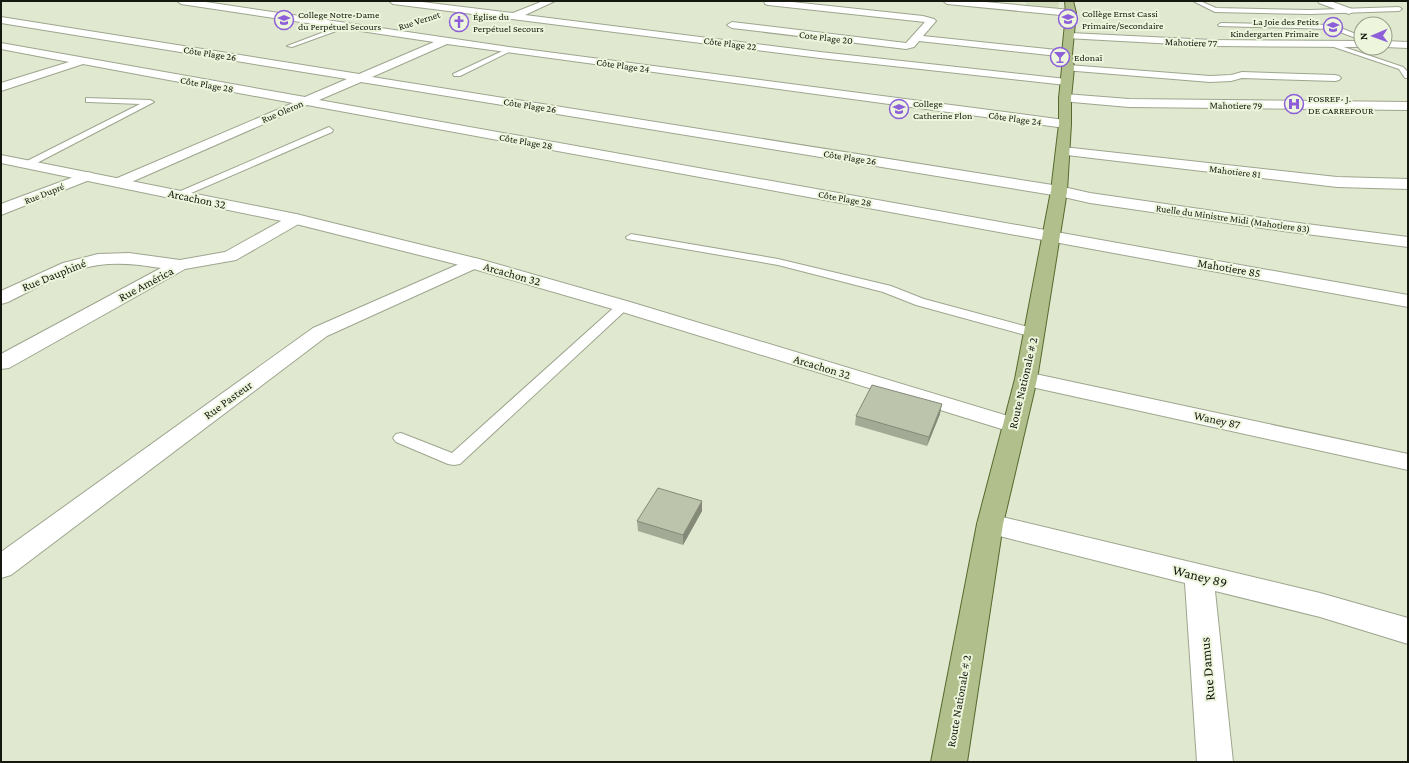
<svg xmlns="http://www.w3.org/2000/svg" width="1409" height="763" font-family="'Crimson Pro',serif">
	<rect width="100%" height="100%" fill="#e0e9cf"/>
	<path fill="#d1dcbc" d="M1027,1H1059L1058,11L1025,7Z"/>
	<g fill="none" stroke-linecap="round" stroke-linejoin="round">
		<defs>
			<g id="lane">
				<path d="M1193,1H1200L1216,8L1310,10L1399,7L1402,9L1399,11L1310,14L1215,12Z"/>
				<path d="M348,23L351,25L350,26L292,47L287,46Z"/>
				<path d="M1221,23L1333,25L1361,36V40L1332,29L1219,26L1218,25Z"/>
				<path d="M1325,42H1329L1403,67L1408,72V78H1405L1399,69L1325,44Z"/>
				<path d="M509,48L512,50L511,51L460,76H454L453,74Z"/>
				<path d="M86,98L150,100L154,102L33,165H27L25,163L27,161L140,104L89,102H86Z"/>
				<path d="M329,127L333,130L332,132L182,197L179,198L174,195L176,193Z"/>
				<path d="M631,234L778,259L891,286L924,299L1039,330L1040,333L1039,336H1029L916,305L883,292L778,265L627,239L626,237Z"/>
				<path d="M623,302L627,303L629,306L627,309L460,464L454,465L448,464L396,442L393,438L396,434L401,433L452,453L619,303Z"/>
			</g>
			<g id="street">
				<path d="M177,1H199L509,47L1065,120L1070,121L1071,124L1070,127L1065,128L447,44L372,77L1059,186L1090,193L1283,221L1408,237V247L1283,231L1090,203L1059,196L361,82L319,100L1408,295V307L307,105L120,187L115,185L112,182L115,179L293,103L83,64L1,91V83L69,62L1,49V43L305,97L347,79L1,23V17L359,74L434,42L181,4Z"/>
				<path d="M389,1H414L513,13L543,1H555L525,15L820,52L1066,79L1070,80L1072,82L1070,84L1066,85L820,58L393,4Z"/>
				<path d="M764,1H783L923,16L934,19L936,21L923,36L1067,51L1072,54L1067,57L919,41L914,47L906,49L732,28L727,25L732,22L906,43L925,22L768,5L765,4Z"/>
				<path d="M1318,1H1330L1352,9L1354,11L1349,14L1346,13L1319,3Z"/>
				<path d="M1070,33L1212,40L1361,41V47L1212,46L1066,38L1065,36Z"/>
				<path d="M1385,41L1408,42V48L1385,47Z"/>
				<path d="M1068,65L1210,76L1231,75L1242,72L1335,75L1339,76L1341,78L1339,80L1335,81L1242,78L1231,81L1210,82L1064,70L1062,68Z"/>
				<path d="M1065,94L1129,99L1408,102V110L1129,107L1061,101L1059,98L1061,95Z"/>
				<path d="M1063,147L1337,177L1408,179V189L1337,187L1058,154L1056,151L1058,148Z"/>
				<path d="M87,172L92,173L94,176L92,179L1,215V204Z"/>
				<path d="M296,214L302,216L304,219L302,222L236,260L185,269L9,368L1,369V354L161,268C141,265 120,262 99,265C67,269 37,288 8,302L1,304V291L63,263L98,254L129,253L180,260L225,252L290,216Z"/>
				<path d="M473,258L479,259L482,263L479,267L327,336L11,575L1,578V552L313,328Z"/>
				<path d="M990,514L1320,593L1408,618V644L1320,617L1215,591L1233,762H1197L1185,583L980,531L977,524L980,517Z"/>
			</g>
			<g id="secondary">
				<path d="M943,1H974L1071,10L1076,13L1071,16L947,4Z"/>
				<path d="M1,155L296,214L479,259L630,302L1021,420L1025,425L1021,430L1013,433L1005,430L616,310L467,267L296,224L1,163Z"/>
				<path d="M1026,372L1408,454V470L1018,384L1015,379L1018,374Z"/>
			</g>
			<path id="primary" d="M1065,1H1073L1076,13L1072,54L1074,68L1071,98V124L1067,191L1037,379L1003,524L967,762H931L977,524L1015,379L1051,191L1059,124V98L1062,68V54L1066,13Z"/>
		</defs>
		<use href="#lane" stroke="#9da58e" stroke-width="2"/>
		<use href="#street" stroke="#9da58e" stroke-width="2"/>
		<use href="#secondary" stroke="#9da58e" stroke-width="2"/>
		<use href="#primary" stroke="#57692e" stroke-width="2"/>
		<use href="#lane" fill="#fff" fill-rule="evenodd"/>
		<use href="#street" fill="#fff" fill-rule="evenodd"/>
		<use href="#secondary" fill="#fff" fill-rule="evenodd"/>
		<use href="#primary" fill="#b0bf8b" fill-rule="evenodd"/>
	</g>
	<g fill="#a2a994">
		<path d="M940,414L927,446L855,425L856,416Z"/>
		<path d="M702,501V511L683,545L638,531L637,521Z"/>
	</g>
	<g fill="#848978">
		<path d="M942,404L940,414L927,446L929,437Z"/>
		<path d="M702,501V511L683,545V535Z"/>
	</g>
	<g fill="#bcc4ac" stroke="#848978">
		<path d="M872,385L942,404L929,437L856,416Z"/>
		<path d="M658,488L702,501L683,535L637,521Z"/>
	</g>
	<defs>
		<symbol id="school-ring" viewBox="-11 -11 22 22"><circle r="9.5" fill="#edf6dc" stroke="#8d5fd8" stroke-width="1.5"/><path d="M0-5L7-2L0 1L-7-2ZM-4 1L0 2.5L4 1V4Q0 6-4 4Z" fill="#8d5fd8"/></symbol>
		<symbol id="church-ring" viewBox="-11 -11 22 22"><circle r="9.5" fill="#edf6dc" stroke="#8d5fd8" stroke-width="1.5"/><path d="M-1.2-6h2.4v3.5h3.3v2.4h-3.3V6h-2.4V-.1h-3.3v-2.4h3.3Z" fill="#8d5fd8"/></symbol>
		<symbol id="bar-ring" viewBox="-11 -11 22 22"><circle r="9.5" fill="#edf6dc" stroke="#8d5fd8" stroke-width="1.5"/><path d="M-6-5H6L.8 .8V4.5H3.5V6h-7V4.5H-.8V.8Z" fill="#8d5fd8"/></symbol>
		<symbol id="hospital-ring" viewBox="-11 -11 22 22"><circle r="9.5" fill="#edf6dc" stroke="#8d5fd8" stroke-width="1.5"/><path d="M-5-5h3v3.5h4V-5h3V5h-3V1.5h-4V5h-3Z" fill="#8d5fd8"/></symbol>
	</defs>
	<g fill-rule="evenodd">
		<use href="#school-ring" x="1057" y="8" width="22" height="22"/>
		<use href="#school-ring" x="273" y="9" width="22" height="22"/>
		<use href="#church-ring" x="448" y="11" width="22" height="22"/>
		<use href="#school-ring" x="1322" y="16" width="22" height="22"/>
		<use href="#bar-ring" x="1049" y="46" width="22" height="22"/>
		<use href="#hospital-ring" x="1283" y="93" width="22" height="22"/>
		<use href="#school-ring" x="888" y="98" width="22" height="22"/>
	</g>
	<g text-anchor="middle" stroke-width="4" stroke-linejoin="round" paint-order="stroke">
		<g font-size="10" fill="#15180f" stroke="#edf6dc" text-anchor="start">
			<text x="1082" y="17">Collège Ernst Cassi<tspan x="1082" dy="12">Primaire/Secondaire</tspan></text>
			<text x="298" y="18">College Notre-Dame<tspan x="298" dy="12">du Perpétuel Secours</tspan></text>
			<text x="473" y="20">Église du<tspan x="473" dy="12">Perpétuel Secours</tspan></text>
			<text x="1319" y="25" text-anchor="end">La Joie des Petits<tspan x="1319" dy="12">Kindergarten Primaire</tspan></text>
			<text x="1074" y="61">Edonaï</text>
			<text x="1308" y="102">FOSREF- J.<tspan x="1308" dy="12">DE CARREFOUR</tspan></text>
			<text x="913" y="107">College<tspan x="913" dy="12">Catherine Flon</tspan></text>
		</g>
		<g font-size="10" fill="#15180f" stroke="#edf6dc">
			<text transform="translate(419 20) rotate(-18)" y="4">Rue Vernet</text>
			<text transform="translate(826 37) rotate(7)" y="4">Cote Plage 20</text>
			<text transform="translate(1191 42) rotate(2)" y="4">Mahotiere 77</text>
			<text transform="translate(730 43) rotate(7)" y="4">Côte Plage 22</text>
			<text transform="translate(210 53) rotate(9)" y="4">Côte Plage 26</text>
			<text transform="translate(623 65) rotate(8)" y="4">Côte Plage 24</text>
			<text transform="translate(207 84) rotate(10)" y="4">Côte Plage 28</text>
			<text transform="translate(530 105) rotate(9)" y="4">Côte Plage 26</text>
			<text transform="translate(1236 105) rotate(1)" y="4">Mahotiere 79</text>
			<text transform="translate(282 111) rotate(-23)" y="4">Rue Oleron</text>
			<text transform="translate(1015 118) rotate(8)" y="4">Côte Plage 24</text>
			<text transform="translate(526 141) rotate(10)" y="4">Côte Plage 28</text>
			<text transform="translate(850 157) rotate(9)" y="4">Côte Plage 26</text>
			<text transform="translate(1235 171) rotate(7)" y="4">Mahotiere 81</text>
			<text transform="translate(44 193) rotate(-22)" y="4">Rue Dupré</text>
			<text transform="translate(845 198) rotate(10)" y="4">Côte Plage 28</text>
			<text transform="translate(1233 218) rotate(8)" y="4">Ruelle du Ministre Midi (Mahotiere 83)</text>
		</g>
		<g font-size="12" fill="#15180f" stroke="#edf6dc">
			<text transform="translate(197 199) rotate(12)" y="4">Arcachon 32</text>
			<text transform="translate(1229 268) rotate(10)" y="4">Mahotiere 85</text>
			<text transform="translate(512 274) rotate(16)" y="4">Arcachon 32</text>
			<text transform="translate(54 275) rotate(-22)" y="4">Rue Dauphiné</text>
			<text transform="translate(146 284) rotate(-28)" y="4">Rue América</text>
			<text transform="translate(822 367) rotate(17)" y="4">Arcachon 32</text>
			<text transform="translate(1023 383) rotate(-77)" y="4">Route Nationale # 2</text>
			<text transform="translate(228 400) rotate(-36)" y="4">Rue Pasteur</text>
			<text transform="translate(1217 420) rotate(12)" y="4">Waney 87</text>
			<text transform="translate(959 701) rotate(-80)" y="4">Route Nationale # 2</text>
		</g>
		<g font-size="14" fill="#15180f" stroke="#edf6dc">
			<text transform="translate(1200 576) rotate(14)" y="5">Waney 89</text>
			<text transform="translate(1207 669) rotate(-95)" y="5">Rue Damus</text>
		</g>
	</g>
	<rect width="1409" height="763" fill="none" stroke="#15180f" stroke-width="4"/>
	<g transform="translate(1373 36) rotate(268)"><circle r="19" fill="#edf6dc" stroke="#979d8a"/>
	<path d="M0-3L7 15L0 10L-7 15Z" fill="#8d5fd8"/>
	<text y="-6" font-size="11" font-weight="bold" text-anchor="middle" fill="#15180f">N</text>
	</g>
</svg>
